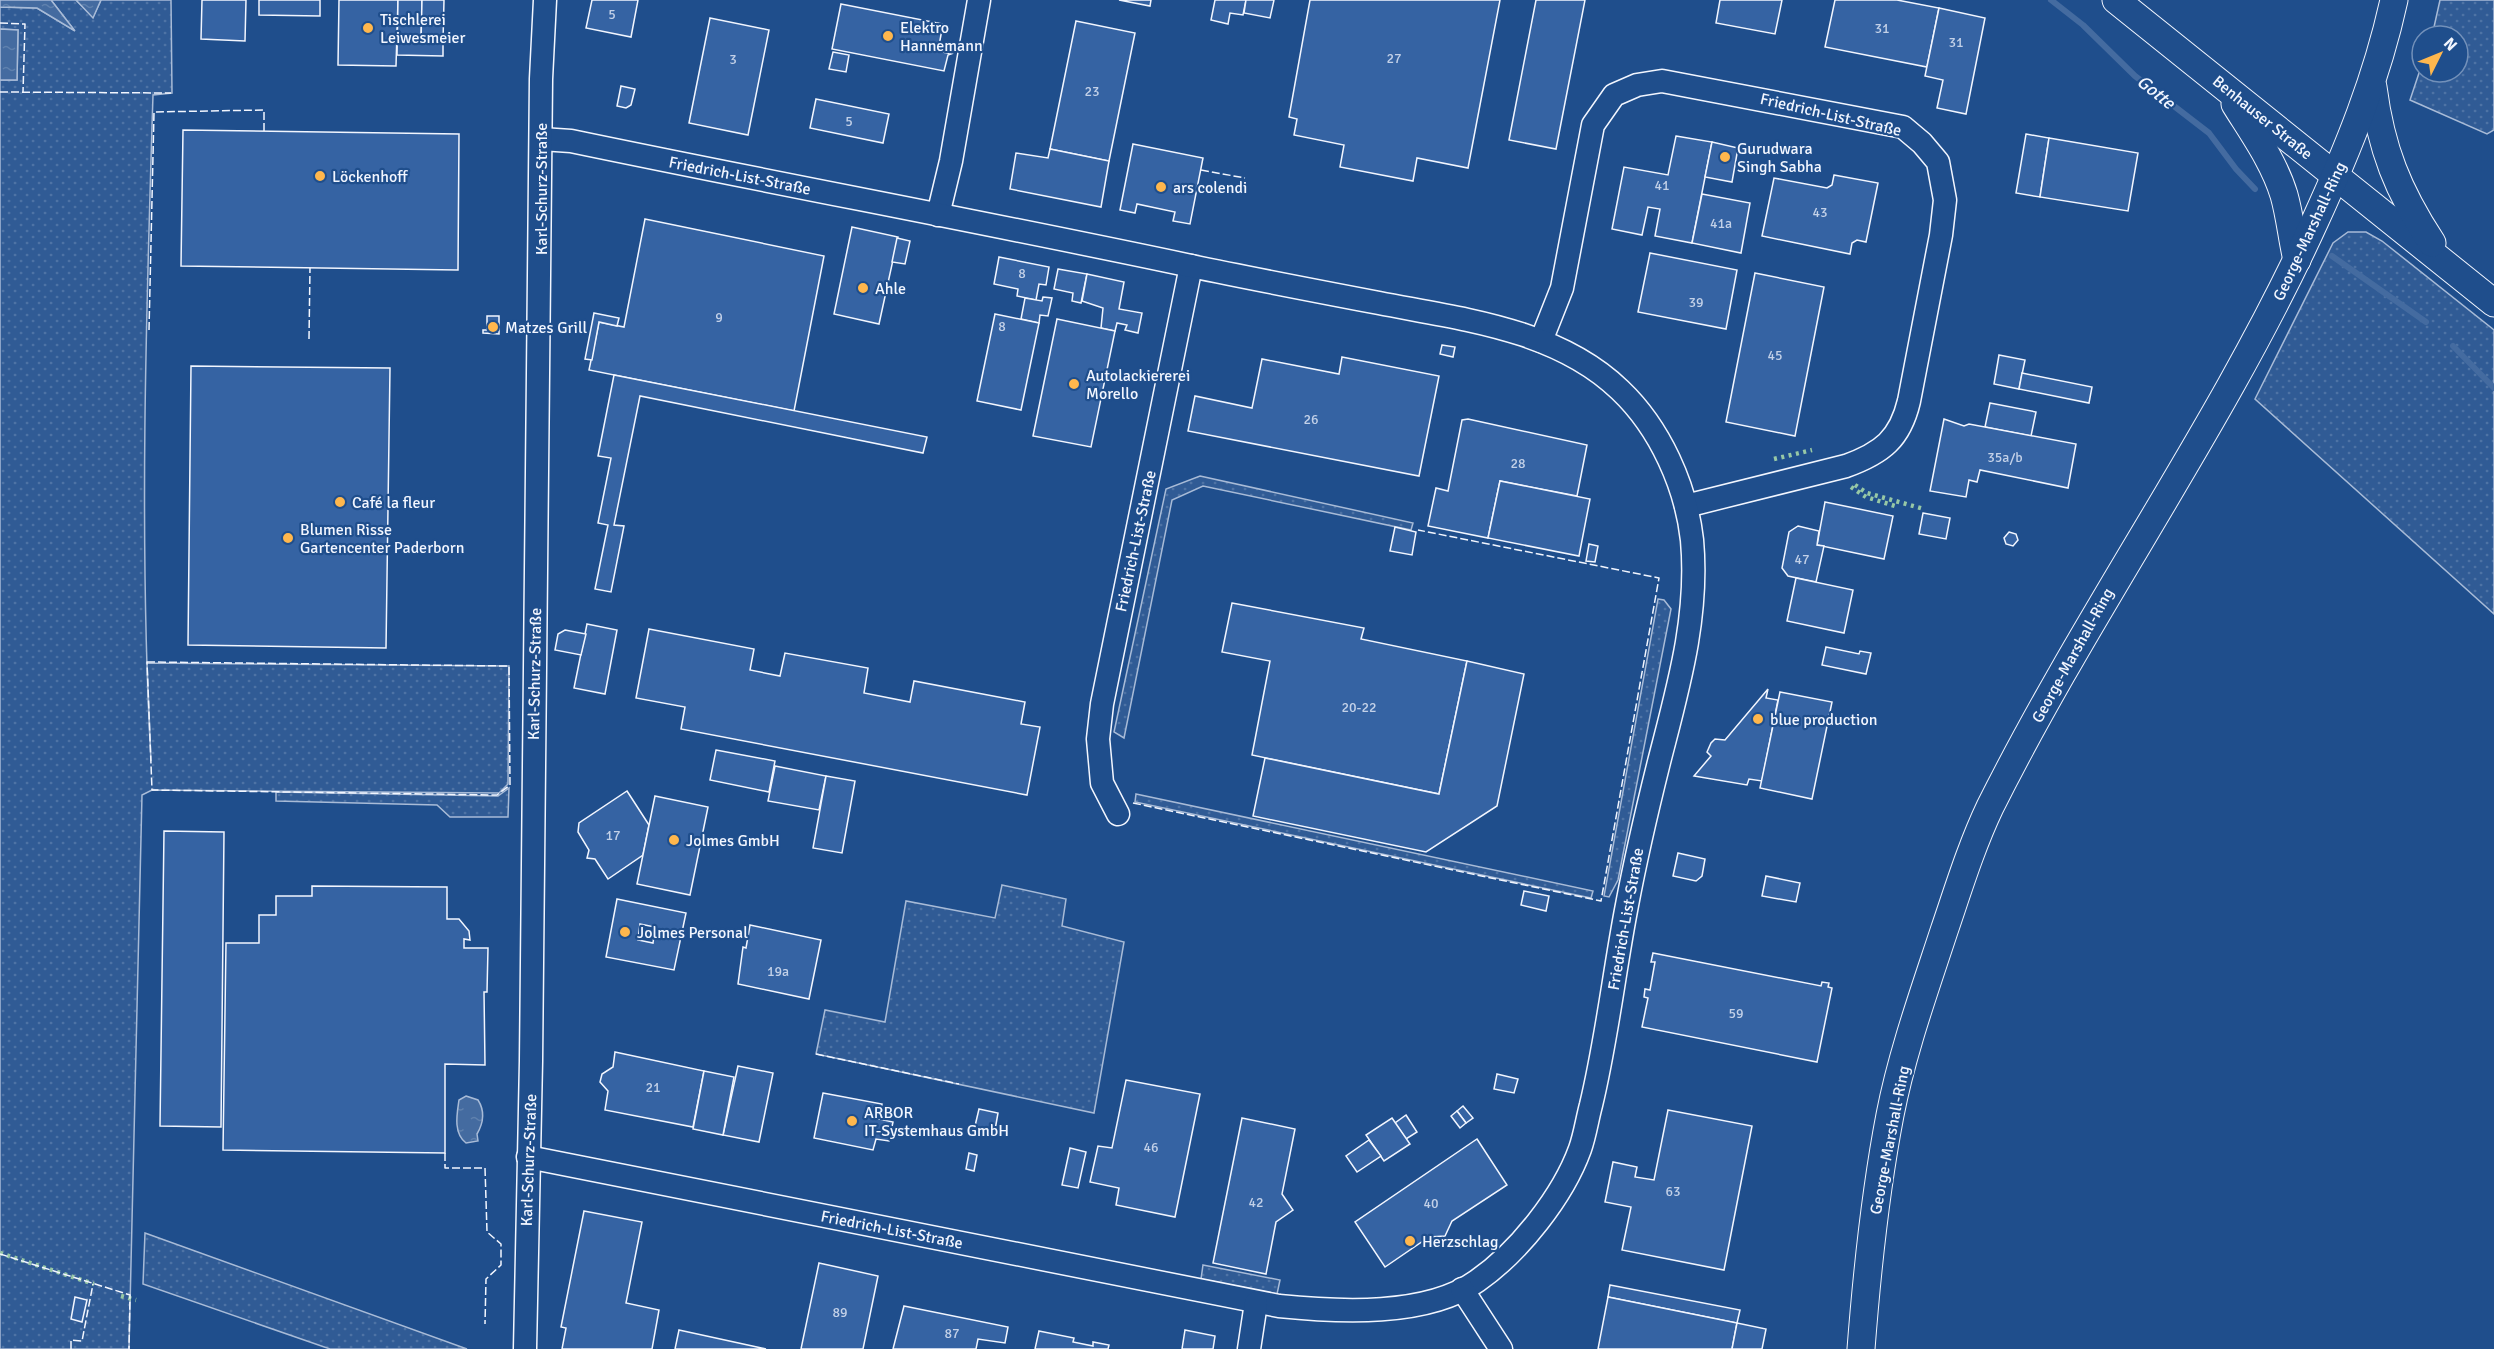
<svg xmlns="http://www.w3.org/2000/svg" width="2494" height="1349" font-family="Signika,sans-serif">
	<defs>
		<pattern id="grass-dots" width="8" height="8" patternUnits="userSpaceOnUse" patternTransform="scale(1.5)"><rect width="8" height="8" fill="#305b95"/><path d="M2 2h.1M6 6h.1" fill="none" stroke="#4e73a5" stroke-width="1.8" stroke-linecap="round"/></pattern>
		<pattern id="water-ripples" width="26" height="14" patternUnits="userSpaceOnUse" patternTransform="scale(1.5)"><rect width="26" height="14" fill="#446ba0"/><path d="M2 4q2-2 4 0t4 0M15 11q2-2 4 0t4 0" fill="none" stroke="#5f81ae"/></pattern>
	</defs>
	<rect width="100%" height="100%" fill="#1f4e8c"/>
	<g fill="url(#grass-dots)" stroke="#a8bbd7" stroke-width="1.5">
		<path d="M51,0H76L93,17L101,0H171L172,93L153,95C146,317 139,540 151,761L147,663L509,666L508,784L499,793L152,790L142,795L129,1349H0V80H17L18,30L0,29V7L37,8L74,30Z"/>
		<path d="M2440,0H2494V130L2487,134L2410,100L2422,64V72H2458V36H2432Z"/>
		<path d="M2348,232H2366L2382,241L2494,330V614L2255,399L2333,243Z"/>
		<path d="M1200,476L1413,523L1411,530L1203,486L1172,500L1124,738L1114,732L1166,489Z"/>
		<path d="M1658,599L1664,600L1671,609L1618,880L1609,897L1604,896Z"/>
		<path d="M509,788L508,817H450L437,805L276,801V792L498,796Z"/>
		<path d="M1136,794L1593,891L1591,898L1135,802Z"/>
		<path d="M1002,885L1066,899L1062,926L1124,942L1094,1113L816,1054L825,1010L885,1022L906,901L995,918Z"/>
		<path d="M145,1233L467,1349H330L143,1284Z"/>
		<path d="M1203,1265L1280,1280L1277,1294L1201,1279Z"/>
	</g>
	<g fill="url(#water-ripples)" stroke="#a8bbd7" stroke-width="1.5">
		<path d="M0,0H51L75,31L37,8L0,7Z"/>
		<path d="M76,0H101L93,18Z"/>
		<path d="M0,29L18,30L17,80H0Z"/>
		<path d="M466,1096L478,1100C485,1111 484,1122 477,1134L478,1141L466,1143C453,1133 457,1114 459,1100Z"/>
	</g>
	<g fill="none" stroke-linecap="round" stroke-linejoin="round">
		<g stroke="#446ba0" stroke-width="6">
			<path d="M2051,0L2083,25L2135,76L2209,133L2236,169L2255,189"/>
			<path d="M2332,256L2426,322"/>
			<path d="M2453,346L2494,388"/>
		</g>
	</g>
	<g fill="#3563a3" stroke="#f2f6ff" stroke-width="1.5" fill-rule="evenodd">
		<path d="M202,0H246L245,41L201,39Z"/>
		<path d="M259,0H320V16L259,15Z"/>
		<path d="M339,0H398L396,66L338,65Z"/>
		<path d="M398,0H422L421,42H443V56L397,55Z"/>
		<path d="M422,0H444L443,42H421Z"/>
		<path d="M592,0H638L631,37L586,28Z"/>
		<path d="M1119,0H1151L1150,6Z"/>
		<path d="M1215,0H1246L1243,15L1230,13L1228,24L1211,20Z"/>
		<path d="M1246,0H1274L1270,18L1244,13Z"/>
		<path d="M1310,0H1500L1468,168L1417,158L1413,181L1340,167L1344,145L1294,135L1297,119L1289,117Z"/>
		<path d="M1536,0H1585L1556,149L1509,140Z"/>
		<path d="M1720,0H1782L1775,34L1716,23Z"/>
		<path d="M1835,0H1897L1939,8L1927,67L1825,47Z"/>
		<path d="M841,4L943,24L938,51L951,54L948,55L944,71L832,49Z"/>
		<path d="M1939,8L1985,18L1966,114L1937,108L1943,80L1925,76Z"/>
		<path d="M710,18L769,30L748,135L689,123Z"/>
		<path d="M1076,21L1135,33L1109,161L1050,149Z"/>
		<path d="M833,52L849,55L846,72L829,69Z"/>
		<path d="M621,86L635,89L631,105L626,108L617,106Z"/>
		<path d="M816,99L889,114L883,143L810,128Z"/>
		<path d="M183,130L459,134L458,270L181,266Z"/>
		<path d="M2026,134L2049,138L2040,197L2016,193Z"/>
		<path d="M1676,136L1712,142L1692,243L1655,236L1660,209L1648,207L1642,235L1612,229L1624,167L1668,175Z"/>
		<path d="M2049,138L2138,153L2128,211L2040,197Z"/>
		<path d="M1712,142L1738,148L1732,182L1705,177Z"/>
		<path d="M1133,144L1203,158L1190,224L1173,221L1175,212L1137,204L1135,213L1120,210Z"/>
		<path d="M1050,149L1109,161L1101,207L1010,189L1016,153L1048,158Z"/>
		<path d="M1834,175L1878,183L1866,242L1857,240L1852,243L1850,254L1762,236L1774,178L1827,188L1832,185Z"/>
		<path d="M1702,194L1750,203L1741,253L1692,243Z"/>
		<path d="M645,219L824,256L794,411L589,370L599,322L624,327Z"/>
		<path d="M852,227L898,237L879,324L834,314Z"/>
		<path d="M897,238L910,241L905,264L892,262Z"/>
		<path d="M1650,253L1737,270L1726,329L1638,312Z"/>
		<path d="M999,257L1049,267L1046,285L1039,284L1036,300L1017,296L1018,289L994,284Z"/>
		<path d="M1058,269L1087,274L1081,303L1072,301L1073,293L1054,289Z"/>
		<path d="M1755,273L1824,287L1795,436L1726,422Z"/>
		<path d="M1087,274L1124,282L1119,309L1142,313L1138,333L1125,330L1127,325L1117,323L1115,331L1101,328L1103,308L1082,301Z"/>
		<path d="M1043,297L1052,298L1048,316L1040,315L1039,323L1021,319L1025,298L1042,301Z"/>
		<path d="M594,313L619,318L617,326L599,322L592,360L585,359Z"/>
		<path d="M995,314L1039,323L1021,410L977,401Z"/>
		<path d="M487,316H499V334L483,333V330H487Z"/>
		<path d="M1057,319L1115,331L1091,447L1033,436Z"/>
		<path d="M1442,345L1455,347L1453,357L1440,354Z"/>
		<path d="M1999,355L2025,360L2019,389L1994,384Z"/>
		<path d="M1342,357L1439,376L1419,476L1188,431L1195,396L1252,408L1262,359L1339,374Z"/>
		<path d="M191,366L390,368L386,648L188,645Z"/>
		<path d="M2022,373L2092,387L2089,403L2019,389Z"/>
		<path d="M614,375L927,437L923,453L640,396L614,525L624,526L611,592L595,589L608,525L598,523L611,458L598,456Z"/>
		<path d="M1990,403L2036,412L2031,436L1985,427Z"/>
		<path d="M1468,419L1587,445L1577,496L1500,481L1488,538L1428,526L1436,488L1448,491L1462,420Z"/>
		<path d="M1944,419L1964,426L1969,424L2076,444L2068,488L1980,470L1977,482L1969,480L1966,497L1930,491Z"/>
		<path d="M1500,481L1590,499L1579,556L1488,538Z"/>
		<path d="M1825,502L1893,516L1884,559L1817,545Z"/>
		<path d="M1923,513L1950,518L1946,539L1919,534Z"/>
		<path d="M1798,526L1819,531L1817,545L1824,546L1816,582L1788,576L1782,568L1789,532Z"/>
		<path d="M1395,527L1416,532L1412,555L1390,551Z"/>
		<path d="M2009,532L2016,534L2018,540L2013,546L2006,544L2004,538Z"/>
		<path d="M1589,544L1598,546L1595,562L1586,561Z"/>
		<path d="M1796,578L1853,590L1844,633L1787,621Z"/>
		<path d="M1232,603L1364,628L1361,639L1467,661L1439,794L1252,755L1270,661L1222,652Z"/>
		<path d="M587,624L617,630L605,694L574,688Z"/>
		<path d="M649,629L754,649L750,670L780,676L785,653L868,668L864,693L910,702L914,681L1025,702L1021,724L1040,727L1027,795L681,729L685,707L636,698Z"/>
		<path d="M565,630L586,634L581,655L555,650L558,634Z"/>
		<path d="M1826,647L1859,654L1860,651L1871,653L1866,674L1822,665Z"/>
		<path d="M1467,661L1524,674L1497,806L1426,852L1253,816L1265,758L1439,794Z"/>
		<path d="M1768,689L1766,698L1778,700L1762,781L1749,779L1747,785L1694,776L1711,756L1707,752L1711,743L1715,739L1725,740Z"/>
		<path d="M1780,692L1832,702L1812,799L1760,788Z"/>
		<path d="M716,750L775,761L769,792L710,780Z"/>
		<path d="M775,766L826,776L819,810L768,801Z"/>
		<path d="M826,776L855,781L842,853L813,848Z"/>
		<path d="M627,791L649,825L643,855L608,879L595,859L587,858L589,850L578,832L579,823Z"/>
		<path d="M655,796L708,807L690,895L637,884Z"/>
		<path d="M164,831L224,832L221,1127L160,1126Z"/>
		<path d="M1678,853L1705,859L1702,876L1696,881L1673,876Z"/>
		<path d="M1766,876L1800,883L1796,902L1762,896Z"/>
		<path d="M312,886L447,887V919H459L469,931L470,940L464,939V948H488L487,992H484L485,1065L445,1064V1153L223,1150L226,943H259V915H276V896H312Z"/>
		<path d="M1524,891L1549,896L1546,911L1521,905Z"/>
		<path d="M617,899L686,913L674,970L606,957ZM640,924L655,927L653,943L638,940Z"/>
		<path d="M750,925L821,940L809,999L738,984L743,947L746,948Z"/>
		<path d="M1653,953L1821,986L1822,982L1829,983L1828,987L1832,988L1817,1062L1642,1027L1648,998L1644,997L1645,989L1650,990L1655,962H1651Z"/>
		<path d="M615,1052L704,1071L693,1127L605,1110L608,1091L600,1082L602,1074L613,1067Z"/>
		<path d="M738,1066L773,1073L759,1142L723,1135Z"/>
		<path d="M704,1071L734,1077L723,1135L693,1129Z"/>
		<path d="M1497,1074L1518,1079L1514,1093L1494,1089Z"/>
		<path d="M1126,1080L1200,1094L1175,1217L1116,1205L1119,1188L1090,1182L1098,1146L1112,1148Z"/>
		<path d="M823,1093L882,1104L879,1119L893,1122L889,1141L876,1139L873,1150L814,1138Z"/>
		<path d="M1463,1106L1473,1118L1466,1123L1457,1111Z"/>
		<path d="M979,1109L998,1113L995,1130L975,1126Z"/>
		<path d="M1668,1110L1752,1126L1724,1270L1622,1250L1631,1207L1605,1202L1613,1162L1637,1167L1635,1177L1654,1180Z"/>
		<path d="M1457,1111L1466,1123L1460,1128L1451,1116Z"/>
		<path d="M1406,1115L1417,1132L1406,1139L1395,1123Z"/>
		<path d="M1242,1118L1295,1129L1282,1194L1293,1210L1276,1222L1266,1274L1213,1263Z"/>
		<path d="M1392,1118L1410,1144L1384,1161L1366,1135Z"/>
		<path d="M1477,1139L1507,1185L1452,1221L1445,1236L1429,1237L1385,1267L1355,1222Z"/>
		<path d="M1369,1140L1381,1156L1357,1172L1346,1156Z"/>
		<path d="M1070,1148L1086,1152L1078,1188L1062,1185Z"/>
		<path d="M969,1153L977,1155L974,1171L966,1169Z"/>
		<path d="M584,1211L642,1222L626,1303L659,1310L652,1349H562L566,1328L561,1327Z"/>
		<path d="M819,1263L878,1276L863,1349H801Z"/>
		<path d="M1610,1285L1740,1310L1737,1323L1608,1297Z"/>
		<path d="M75,1297L87,1300L82,1322L71,1319Z"/>
		<path d="M1608,1297L1737,1323L1732,1349H1598Z"/>
		<path d="M904,1306L1008,1327L1005,1343L978,1339L976,1349H893Z"/>
		<path d="M1737,1323L1766,1329L1762,1349H1732Z"/>
		<path d="M679,1330L766,1349H675Z"/>
		<path d="M1185,1330L1215,1336L1213,1349H1182Z"/>
		<path d="M1039,1331L1074,1338L1073,1342L1093,1346V1342L1109,1345L1108,1349H1035Z"/>
	</g>
	<g fill="none" stroke-linecap="round" stroke-linejoin="round">
		<defs>
			<g id="minor">
				<path d="M938,215L951,161L979,0"/>
				<path d="M1541,341L1562,288L1593,125L1614,95L1637,85L1662,81L1903,127L1922,143L1938,162L1945,200L1941,235L1909,401C1900,439 1882,453 1846,466L1686,506"/>
				<path d="M1118,814L1102,783L1098,739L1102,704L1191,266"/>
				<path d="M528,1157L1279,1306C1338,1312 1427,1317 1477,1281C1519,1252 1563,1196 1580,1149C1585,1135 1587,1120 1591,1105C1607,1039 1614,972 1627,905C1636,857 1647,810 1659,762C1678,688 1699,617 1692,540C1686,486 1660,428 1620,390C1557,329 1461,319 1379,303C1316,291 1253,279 1191,266C984,222 777,184 571,141L541,139"/>
				<path d="M1462,1289L1501,1349"/>
				<path d="M525,1349L531,1061L541,79L545,0"/>
				<path d="M1249,1349L1256,1303"/>
			</g>
			<g id="major">
				<path d="M2116,0L2494,303"/>
				<path d="M2373,87C2381,149 2398,191 2432,243"/>
				<path d="M2235,104C2253,133 2274,162 2284,195C2290,216 2292,239 2297,260"/>
				<path d="M1861,1349C1867,1271 1875,1193 1890,1115C1902,1053 1924,992 1944,931C1958,890 1971,847 1990,807C2090,607 2222,425 2315,221C2348,149 2377,78 2394,0"/>
			</g>
		</defs>
		<use href="#minor" stroke="#f2f6ff" stroke-width="25"/>
		<use href="#major" stroke="#f2f6ff" stroke-width="29"/>
		<use href="#minor" stroke="#1f4e8c" stroke-width="22"/>
		<use href="#major" stroke="#1f4e8c" stroke-width="27"/>
		<g stroke="#97c8a6" stroke-width="4.5" stroke-dasharray="3 4.5" stroke-linecap="butt">
			<path d="M1774,459L1812,450"/>
			<path d="M1855,485L1867,493L1924,509"/>
			<path d="M1851,487L1866,497L1895,506"/>
			<path d="M0,1253L94,1284"/>
			<path d="M121,1296L136,1300"/>
		</g>
		<g stroke="#f2f6ff" stroke-width="1.5" stroke-dasharray="8 3" stroke-linecap="butt">
			<path d="M0,23L25,24L23,92"/>
			<path d="M0,92L171,93"/>
			<path d="M1201,170L1245,178"/>
			<path d="M149,330L154,112L264,110V131"/>
			<path d="M309,339L310,268"/>
			<path d="M147,662L509,666L510,785L497,795L152,790Z"/>
			<path d="M1133,803L1601,901L1659,578L1418,530"/>
			<path d="M816,1054L959,1084"/>
			<path d="M445,1153V1168H485L487,1232L501,1244V1265L486,1279L485,1324"/>
			<path d="M0,1254L130,1295L129,1349"/>
			<path d="M71,1349V1340L82,1341L93,1284"/>
		</g>
	</g>
	<g fill="#ffb74d" stroke="#1f4e8c" stroke-width="2">
		<circle cx="368" cy="28" r="6"/>
		<circle cx="888" cy="36" r="6"/>
		<circle cx="1725" cy="157" r="6"/>
		<circle cx="320" cy="176" r="6"/>
		<circle cx="1161" cy="187" r="6"/>
		<circle cx="863" cy="288" r="6"/>
		<circle cx="493" cy="327" r="6"/>
		<circle cx="1074" cy="384" r="6"/>
		<circle cx="340" cy="502" r="6"/>
		<circle cx="288" cy="538" r="6"/>
		<circle cx="1758" cy="719" r="6"/>
		<circle cx="674" cy="840" r="6"/>
		<circle cx="625" cy="932" r="6"/>
		<circle cx="852" cy="1121" r="6"/>
		<circle cx="1410" cy="1241" r="6"/>
	</g>
	<g text-anchor="middle" stroke-width="4.5" stroke-linejoin="round" paint-order="stroke">
		<g font-size="14" fill="#c3d1e8">
			<text x="612" y="19">5</text>
			<text x="1882" y="33">31</text>
			<text x="1956" y="47">31</text>
			<text x="1394" y="63">27</text>
			<text x="733" y="64">3</text>
			<text x="1092" y="96">23</text>
			<text x="849" y="126">5</text>
			<text x="1662" y="190">41</text>
			<text x="1820" y="217">43</text>
			<text x="1721" y="228">41a</text>
			<text x="1022" y="278">8</text>
			<text x="1696" y="307">39</text>
			<text x="719" y="322">9</text>
			<text x="1002" y="331">8</text>
			<text x="1775" y="360">45</text>
			<text x="1311" y="424">26</text>
			<text x="2005" y="462">35a/b</text>
			<text x="1518" y="468">28</text>
			<text x="1802" y="564">47</text>
			<text x="1359" y="712">20-22</text>
			<text x="613" y="840">17</text>
			<text x="778" y="976">19a</text>
			<text x="1736" y="1018">59</text>
			<text x="653" y="1092">21</text>
			<text x="1151" y="1152">46</text>
			<text x="1673" y="1196">63</text>
			<text x="1256" y="1207">42</text>
			<text x="1431" y="1208">40</text>
			<text x="840" y="1317">89</text>
			<text x="952" y="1338">87</text>
		</g>
		<g font-size="16" fill="#f2f6ff" stroke="#1f4e8c" text-anchor="start">
			<text x="380" y="25">Tischlerei<tspan x="380" dy="18">Leiwesmeier</tspan></text>
			<text x="900" y="33">Elektro<tspan x="900" dy="18">Hannemann</tspan></text>
			<text x="1737" y="154">Gurudwara<tspan x="1737" dy="18">Singh Sabha</tspan></text>
			<text x="332" y="182">Löckenhoff</text>
			<text x="1173" y="193">ars colendi</text>
			<text x="875" y="294">Ahle</text>
			<text x="505" y="333">Matzes Grill</text>
			<text x="1086" y="381">Autolackiererei<tspan x="1086" dy="18">Morello</tspan></text>
			<text x="352" y="508">Café la fleur</text>
			<text x="300" y="535">Blumen Risse<tspan x="300" dy="18">Gartencenter Paderborn</tspan></text>
			<text x="1770" y="725">blue production</text>
			<text x="686" y="846">Jolmes GmbH</text>
			<text x="637" y="938">Jolmes Personal</text>
			<text x="864" y="1118">ARBOR<tspan x="864" dy="18">IT-Systemhaus GmbH</tspan></text>
			<text x="1422" y="1247">Herzschlag</text>
		</g>
		<g font-size="16" fill="#f2f6ff" stroke="#1f4e8c">
			<text transform="translate(1831 114) rotate(13)" y="6">Friedrich-List-Straße</text>
			<text transform="translate(2263 117) rotate(39)" y="6">Benhauser Straße</text>
			<text transform="translate(740 175) rotate(11)" y="6">Friedrich-List-Straße</text>
			<text transform="translate(541 189) rotate(-90)" y="6">Karl-Schurz-Straße</text>
			<text transform="translate(2309 231) rotate(-65)" y="6">George-Marshall-Ring</text>
			<text transform="translate(1135 541) rotate(-78)" y="6">Friedrich-List-Straße</text>
			<text transform="translate(2072 655) rotate(-61)" y="6">George-Marshall-Ring</text>
			<text transform="translate(534 674) rotate(-89)" y="6">Karl-Schurz-Straße</text>
			<text transform="translate(1625 919) rotate(-80)" y="6">Friedrich-List-Straße</text>
			<text transform="translate(1889 1140) rotate(-79)" y="6">George-Marshall-Ring</text>
			<text transform="translate(528 1160) rotate(-88)" y="6">Karl-Schurz-Straße</text>
			<text transform="translate(892 1229) rotate(11)" y="6">Friedrich-List-Straße</text>
		</g>
		<g font-size="18" font-style="italic" fill="#f2f6ff" stroke="#1f4e8c">
			<text transform="translate(2156 92) rotate(39)" y="6">Gotte</text>
		</g>
	</g>
	<g transform="translate(2440 54) rotate(47)"><circle r="28" fill="#1f4e8c" stroke="#7391ba" stroke-width="1.5"/>
	<path d="M0-4.5L10 22L0 15L-10 22Z" fill="#ffb74d"/>
	<text y="-9" font-size="16" font-weight="bold" text-anchor="middle" fill="#f2f6ff">N</text>
	</g>
</svg>
